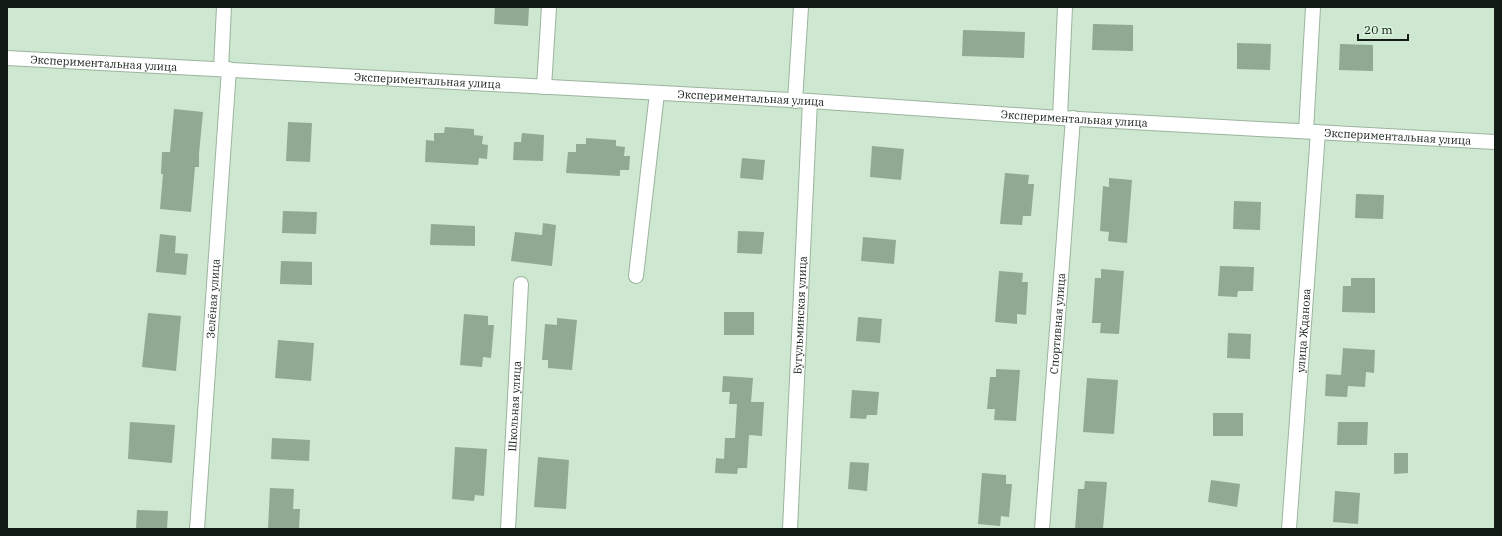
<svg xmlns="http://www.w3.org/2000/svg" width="1502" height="536" font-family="'IBM Plex Serif',serif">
	<rect width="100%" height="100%" fill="#cde7d0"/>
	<g fill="#90a993">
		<path d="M495,7H529L528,26L494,24Z"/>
		<path d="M1093,24L1133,25V51L1092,50Z"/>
		<path d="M963,30L1025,32L1024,58L962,56Z"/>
		<path d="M1237,43L1271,44L1270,70L1237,69Z"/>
		<path d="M1340,44L1373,45V71L1339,70Z"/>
		<path d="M174,109L203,112L199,154V167H195L191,212L160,209L163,174H161L162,152H170Z"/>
		<path d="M288,122L312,123L310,162L286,161Z"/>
		<path d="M445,127L474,129V135L483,136L482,144L488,145L487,159L479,158L478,165L425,162L426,140L434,141V133H444Z"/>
		<path d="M522,133L544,135L543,161L513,160L514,142H521Z"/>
		<path d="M586,138L616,140V146L625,147L624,156H630L629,170H620V176L566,173L568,152H576V144H586Z"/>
		<path d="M872,146L904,149L901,180L870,177Z"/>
		<path d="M742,158L765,160L763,180L740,178Z"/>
		<path d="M1005,173L1029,175L1028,184H1034L1031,216H1023L1022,225L1000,224Z"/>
		<path d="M1109,178L1132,180L1127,243L1108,241L1109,232L1100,231L1103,186L1109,187Z"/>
		<path d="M1356,194L1384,195L1383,219L1355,218Z"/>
		<path d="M1234,201L1261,202L1260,230L1233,229Z"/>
		<path d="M283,211L317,212L316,234L282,233Z"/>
		<path d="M543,223L556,225L552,266L511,261L515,232L542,235Z"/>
		<path d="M431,224L475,226V246L430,245Z"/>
		<path d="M738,231L764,232L762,254L737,253Z"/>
		<path d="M160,234L176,236L175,253L188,254L186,275L156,272Z"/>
		<path d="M863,237L896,240L894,264L861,261Z"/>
		<path d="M281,261L312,262V285L280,284Z"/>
		<path d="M1220,266L1254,267L1253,291H1238L1237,297L1218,296Z"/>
		<path d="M1101,269L1124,271L1119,334L1100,333L1101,323H1092L1095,278H1101Z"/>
		<path d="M999,271L1023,273L1022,282H1028L1026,315L1017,314V324L995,322Z"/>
		<path d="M1351,278H1375V313L1342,312L1343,286H1351Z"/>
		<rect x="724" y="312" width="30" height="23"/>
		<path d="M148,313L181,316L176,371L142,367Z"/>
		<path d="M464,314L488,316V325H494L491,358L483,357L482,367L460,365Z"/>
		<path d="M858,317L882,319L880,343L856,341Z"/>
		<path d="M557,318L577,320L572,370L548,368V360H542L545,324L557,325Z"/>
		<path d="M1228,333L1251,334L1250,359L1227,358Z"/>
		<path d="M278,340L314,343L311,381L275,378Z"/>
		<path d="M1343,348L1375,350L1374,373L1366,372L1365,387L1348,386L1347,397L1325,396L1326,374L1341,375Z"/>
		<path d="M996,369L1020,370L1016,421L994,420L995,409H987L990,377H996Z"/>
		<path d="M723,376L753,378L751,402H764L762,436L749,435L747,468H738L737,474L715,473L716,458L724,459L725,438H735L737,404H729L730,392H722Z"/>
		<path d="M1087,378L1118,380L1114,434L1083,432Z"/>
		<path d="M852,390L879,392L877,415H867L866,419L850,418Z"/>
		<rect x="1213" y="413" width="30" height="23"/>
		<path d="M130,422L175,425L172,463L128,459Z"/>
		<path d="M1338,422H1368L1367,445H1337Z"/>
		<path d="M272,438L310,440L309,461L271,459Z"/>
		<path d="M455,447L487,449L484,496L475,495L474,501L452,499Z"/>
		<path d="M1394,453H1408V473L1394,474Z"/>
		<path d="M538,457L569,460L566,509L534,507Z"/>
		<path d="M850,462L869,463L867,491L848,489Z"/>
		<path d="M982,473L1006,475V484H1012L1009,517L1001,516L1000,526L978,524Z"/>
		<path d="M1211,480L1240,484L1237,507L1208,502Z"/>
		<path d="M1085,481L1107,482L1103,529H1075L1078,489H1084Z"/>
		<path d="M270,488L294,489L293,509H300L299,529H268Z"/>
		<path d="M1335,491L1360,493L1358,524L1333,522Z"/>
		<path d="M137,510L168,511L167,529H136Z"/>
	</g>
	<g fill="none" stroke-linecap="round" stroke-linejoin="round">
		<defs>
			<g id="street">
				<path id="s1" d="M7,58L810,101L1060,118L1495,142"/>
				<path d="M221,68L224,7"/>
				<path d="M544,87L549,7"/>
				<path d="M795,101L801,7"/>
				<path d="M1060,118L1065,7"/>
				<path d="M1306,131L1313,7"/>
				<path d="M636,276L657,93"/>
				<path id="s2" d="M197,529L229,69"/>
				<path id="s3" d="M508,529L521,284"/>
				<path id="s4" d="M790,529L810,101"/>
				<path id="s5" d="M1042,529L1073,118"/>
				<path id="s6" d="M1289,529L1318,132"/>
			</g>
		</defs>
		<use href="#street" stroke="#9bb49e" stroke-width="16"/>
		<use href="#street" stroke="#fff" stroke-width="14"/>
	</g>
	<g text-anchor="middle" stroke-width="3" stroke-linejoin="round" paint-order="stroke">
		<g font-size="11" fill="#121c14" stroke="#daf4dd">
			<text dy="4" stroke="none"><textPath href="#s1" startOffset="97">Экспериментальная улица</textPath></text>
			<text dy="4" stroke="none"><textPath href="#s1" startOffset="421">Экспериментальная улица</textPath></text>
			<text dy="4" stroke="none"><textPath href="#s1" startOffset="745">Экспериментальная улица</textPath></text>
			<text dy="4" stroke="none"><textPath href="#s1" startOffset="1069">Экспериментальная улица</textPath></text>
			<text dy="4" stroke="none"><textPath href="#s1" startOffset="1393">Экспериментальная улица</textPath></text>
			<text dy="4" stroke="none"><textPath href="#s2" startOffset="231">Зелёная улица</textPath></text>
			<text dy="4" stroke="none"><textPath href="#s4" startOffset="214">Бугульминская улица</textPath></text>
			<text dy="4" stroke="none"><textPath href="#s5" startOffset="206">Спортивная улица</textPath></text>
			<text dy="4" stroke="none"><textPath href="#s6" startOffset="199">улица Жданова</textPath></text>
			<text dy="4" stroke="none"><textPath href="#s3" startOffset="123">Школьная улица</textPath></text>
		</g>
	</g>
	<rect width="1502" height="536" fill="none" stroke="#121c14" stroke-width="16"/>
	<path d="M1358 34v6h50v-6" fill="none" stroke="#121c14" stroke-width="2"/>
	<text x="1364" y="34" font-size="12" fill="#121c14" stroke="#daf4dd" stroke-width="3" paint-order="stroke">20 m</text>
</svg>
